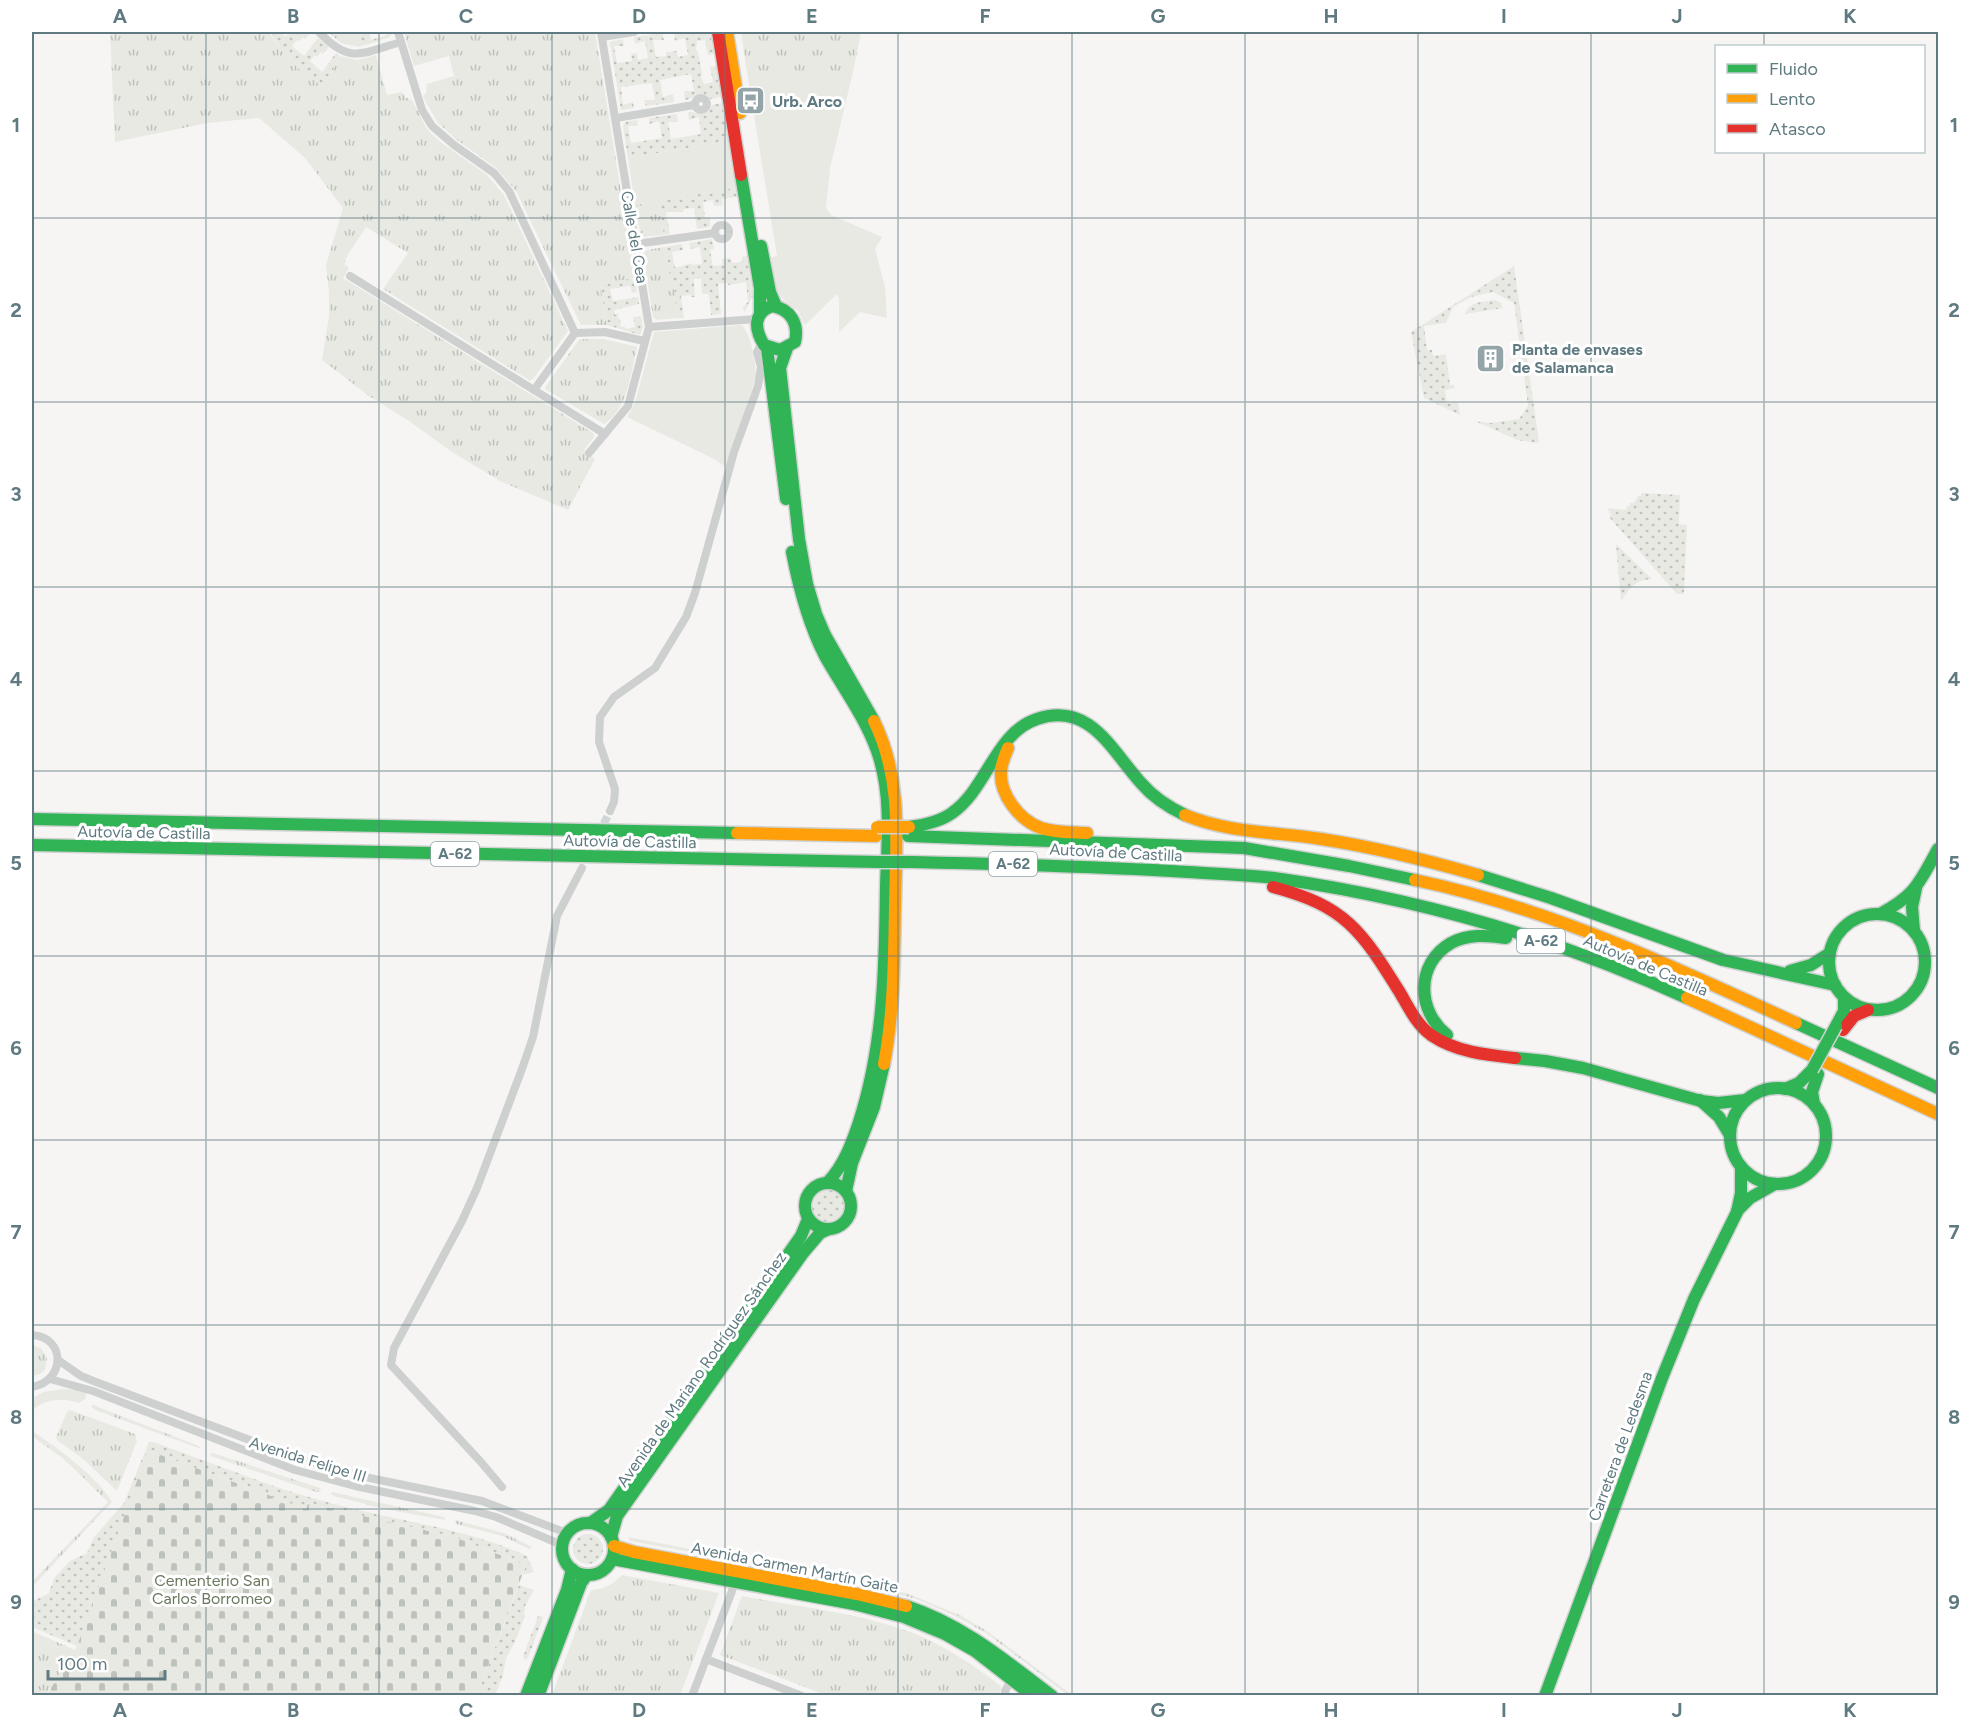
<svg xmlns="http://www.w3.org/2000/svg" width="1970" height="1727" font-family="Figtree,sans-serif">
	<defs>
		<pattern id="grass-tufts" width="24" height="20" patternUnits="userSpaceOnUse" patternTransform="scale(1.5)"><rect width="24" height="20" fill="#e7e9e2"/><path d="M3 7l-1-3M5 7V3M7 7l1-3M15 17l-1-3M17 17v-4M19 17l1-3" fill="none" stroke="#bec2bd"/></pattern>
		<pattern id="cemetery-stones" width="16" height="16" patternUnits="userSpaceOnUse" patternTransform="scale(1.5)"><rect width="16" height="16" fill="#e7e9e2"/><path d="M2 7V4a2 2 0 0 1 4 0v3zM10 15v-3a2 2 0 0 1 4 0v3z" fill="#bec2bd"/></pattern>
		<pattern id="garden-dots" width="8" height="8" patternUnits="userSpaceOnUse" patternTransform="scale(1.5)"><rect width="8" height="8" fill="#e7e9e2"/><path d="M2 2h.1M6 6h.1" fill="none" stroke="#bec2bd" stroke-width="1.8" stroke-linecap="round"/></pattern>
	</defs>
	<rect width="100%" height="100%" fill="#f6f5f4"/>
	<g fill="url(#grass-tufts)">
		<path d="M110,32H269C281,55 302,73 324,87L340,56L357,60L376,55L387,95L402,92L405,97L412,100L427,129L439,141L487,175L504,195L568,331L533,379L529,380L383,289L408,253L366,227L347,256L344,264L349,268L343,278L593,433L594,437L584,450L595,459L568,510L500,481L452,452L409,421L369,396L322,360L329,316V293L326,265L343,208L305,158L259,118L207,123L115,142Z"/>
		<path d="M328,32H355L359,47L341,43Z"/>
		<path d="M404,32H595L635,278L600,284L607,325H581L516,191L496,168L457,140L438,123L423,97L426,93L427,84L454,76L449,56L414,66Z"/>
		<path d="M741,32H861L853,72H747Z"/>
		<path d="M658,201L664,235L641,237L635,205Z"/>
		<path d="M665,247L671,282H674L677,318L657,320L653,317L643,254L646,250Z"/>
		<path d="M583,339H604L637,347C631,372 628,409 604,424L545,389L546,386L578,341Z"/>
		<path d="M32,1345L41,1348L47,1358L45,1370L40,1374L32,1376Z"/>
		<path d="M63,1389L76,1390L87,1393L85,1399L79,1403C62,1397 46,1399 32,1410V1398L44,1392Z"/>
		<path d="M93,1405L199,1446L201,1449L95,1410L91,1406Z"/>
		<path d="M70,1410L135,1434L137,1441L117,1491L83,1459L57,1440L56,1437L67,1412Z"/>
		<path d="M32,1431C55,1446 99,1478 112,1502L32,1587V1582L108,1502L65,1460L32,1436Z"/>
		<path d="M213,1453L320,1488L321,1491L316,1492L211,1456L210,1454Z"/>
		<path d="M332,1492L444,1517L445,1520L384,1509L334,1496L331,1494Z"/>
		<path d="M455,1520L504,1533L532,1547L529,1549L502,1536L456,1524Z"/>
		<path d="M628,1537L862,1582L909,1594L962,1616L987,1631L1072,1695H1068L986,1633L955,1616L916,1599L859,1583L630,1541Z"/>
		<path d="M622,1575L719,1593L680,1695H552L591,1590C605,1589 612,1585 622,1575Z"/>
		<path d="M742,1596C799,1607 864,1613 918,1635C948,1648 975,1666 1001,1686L1000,1695H826L720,1655Z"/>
		<path d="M32,1631L75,1650L46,1695H32Z"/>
	</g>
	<path fill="url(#cemetery-stones)" d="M148,1450L306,1509L308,1503L455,1537L526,1565L477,1695L46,1696L76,1648Z"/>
	<g fill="#e7e9e2">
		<path d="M747,72H853L830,168L826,208L831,215L882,237L875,249L885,287L887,318L860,312L839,332V298L837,294L805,325L798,311L783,299L776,290L771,257L777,256Z"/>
		<path d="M728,141L736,188L635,205L628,158Z"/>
		<path d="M742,325C751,334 756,363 756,376L727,468L714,459L627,417L635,403L654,332Z"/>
	</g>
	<g fill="url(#garden-dots)">
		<path d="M270,32H282L284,36L292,34L291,32H311L305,39L303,37L299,41L297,40L292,46L304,56L318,38L329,47L323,54L321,52L317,57L315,55L310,61L322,72L336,53L340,56L324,87C302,74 281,55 270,32Z"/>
		<path d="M355,32H369L371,40L387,35V32L392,33L390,37L359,47Z"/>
		<path d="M674,32L687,33L710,32L714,54L708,55L705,40L697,41L696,50L698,52L702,73L701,77L704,84L713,82L710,67L716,66L721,97L710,99C701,88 696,98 685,100L684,91H694L691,74L660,80L663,97L673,94L674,102L646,106L644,100H655L652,83L621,87L623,105L633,102L634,108L621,110L610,42L623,39L624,46H614L617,63L632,61L631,54L637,53L638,60L648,58L645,41L635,44L634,37L662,33L664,40H653L656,57L666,56V52L677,51L678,57L688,55L685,38L675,41Z"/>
		<path d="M722,103L728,141L628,158L623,126L625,122L637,120L638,126H628L631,143L662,138L659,121L649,124V118L677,114L678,122H668L671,139L701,134L699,117L689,120L688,112C698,111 707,119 712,105Z"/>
		<path d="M736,188L737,197L722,199L723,205L714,206L713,200L703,202L705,218H710V227L697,229L694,208L684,209L683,212H666L670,234L664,235L658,201Z"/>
		<path d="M712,239L714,249L710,250L713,266L723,265L722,259L731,258L732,263L742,262V257L747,256L753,296L744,313L743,307L748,302L746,282L728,285V283L718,284L721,314L711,315L709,294H702L701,278L694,279L695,297H691V295L681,296L684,318H677L674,283H671L665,247L682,244L683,250L672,252L675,268L692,263V265L702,264L700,247L690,249L689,243Z"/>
		<path d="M1514,266L1539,442L1537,443L1517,440L1475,421L1490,423L1519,419L1528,406L1514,303L1493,292L1471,297L1453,307L1446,323L1424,326L1427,350H1432L1433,356L1446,354L1450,385H1454V388L1445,390L1447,403L1458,402L1460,415L1424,398L1411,332Z"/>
		<path d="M635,278L637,292L632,293L630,286L610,289L613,301L638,297L639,304L614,310L615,315L619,314L617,317L620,319L621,327H625L626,329L635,327L633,317L641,316L643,327L640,335L607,325L600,284Z"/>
		<path d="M1495,300L1501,303L1503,308L1465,314C1470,301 1483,302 1495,300Z"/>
		<path d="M1641,493L1680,495L1679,524L1687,525L1684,594H1677L1609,517L1611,515L1607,508L1626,510L1627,506H1630V503H1634L1638,496H1641Z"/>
		<path d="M1616,544L1652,579C1635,580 1629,588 1621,602Z"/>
		<circle cx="827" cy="1206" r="18"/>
		<path d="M149,1442H153C213,1463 272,1488 334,1504C398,1521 466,1528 527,1556L534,1572L523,1575L526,1565L455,1537L308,1503L306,1509L148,1450L77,1646L32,1627V1602L49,1593L54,1578L70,1561L87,1553L94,1537L124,1503Z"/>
		<circle cx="588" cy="1549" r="15"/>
		<path d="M519,1585L534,1590L525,1606L524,1619L514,1644L506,1658L503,1675L495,1695H477Z"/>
		<path d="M538,1616H541L543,1618L528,1658L525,1660L523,1657Z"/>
	</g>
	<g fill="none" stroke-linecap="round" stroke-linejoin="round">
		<path stroke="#d0d6d7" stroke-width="8" stroke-dasharray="8 4" stroke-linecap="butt" d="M588,856L610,811"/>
		<defs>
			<g id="fast">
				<path d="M741,175L760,288V311"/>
				<path d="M761,246L770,292L776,306"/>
				<path d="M772,306C791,309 799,324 795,342L780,350L764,345C755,330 752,313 772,306Z"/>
				<path d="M767,348L786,499"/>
				<path d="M787,348L780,368L799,539L807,584L816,614L825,635L874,721"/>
				<path d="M792,552C799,588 808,623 825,656C844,690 869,722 880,760C892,802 887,845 886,887C885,967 884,1045 859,1122C852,1143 844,1165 828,1182"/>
				<path d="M32,819L737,833"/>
				<path d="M909,827C924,825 940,822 952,813C987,789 995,733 1037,719C1090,701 1112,751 1141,783C1153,797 1168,807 1185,815"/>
				<path d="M908,836L1244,848L1349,866L1415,880"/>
				<path d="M32,845L879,862"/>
				<path d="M911,862C1003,864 1096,866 1188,872C1216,874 1246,875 1274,878C1416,898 1556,938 1687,998"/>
				<path d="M1478,875L1551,898L1723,960L1835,985"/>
				<circle cx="1877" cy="962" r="48"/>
				<path d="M1880,914C1916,895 1919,883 1938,849"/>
				<path d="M1914,931L1912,907L1916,888"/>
				<path d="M1790,971L1811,965L1830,953"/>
				<path d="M1796,1023L1938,1088"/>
				<path d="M1836,1026L1844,1011V997"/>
				<path d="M1447,1035C1417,1011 1415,964 1451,943C1468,934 1487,935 1506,938"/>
				<path d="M1515,1058L1545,1061L1583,1068L1701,1101L1718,1103L1746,1100"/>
				<circle cx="1778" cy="1136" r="48"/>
				<path d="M1785,1089L1799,1083L1812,1070"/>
				<path d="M1700,1100L1719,1117L1730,1135"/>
				<path d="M1814,1104L1812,1092L1818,1074"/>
				<circle cx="828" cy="1206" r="23"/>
				<path d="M846,1191L852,1163L874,1107L884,1064"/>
				<path d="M1737,1211L1750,1198L1773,1185"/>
				<path d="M592,1522L609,1510L801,1236L808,1219"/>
				<circle cx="588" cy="1549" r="26"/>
				<path d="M611,1537L617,1516L803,1253L820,1233L829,1229"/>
				<path d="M612,1559L854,1604L904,1617L945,1634L975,1651L1033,1696"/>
				<path d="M906,1606C962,1624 1006,1661 1052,1696"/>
				<path d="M526,1696L567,1590L572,1569"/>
				<path d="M538,1696L581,1583L587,1575"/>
				<path d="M1545,1696L1662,1378L1694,1299L1737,1212L1741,1193V1168"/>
			</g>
			<g id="slow">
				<path d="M727,32L740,113"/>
				<path d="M874,721C903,781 896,840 895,905C894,958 894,1012 884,1064"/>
				<path d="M1008,748C1005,755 1002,763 1001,770C999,794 1019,820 1041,828C1056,833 1072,832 1087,833"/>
				<path d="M1185,815C1228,833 1276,832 1321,839C1374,847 1426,860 1478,875"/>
				<path d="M737,833L876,836"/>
				<path d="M1415,880C1549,908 1673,966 1796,1023"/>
				<path d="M1687,998L1938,1114"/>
				<path d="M614,1546L634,1552L857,1594L906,1606"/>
			</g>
			<g id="jam">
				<path d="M718,32L741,175"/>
				<path d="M1273,887C1345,906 1361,930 1399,991C1408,1006 1416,1024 1431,1035C1456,1052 1486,1055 1515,1058"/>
				<path d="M1843,1030L1854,1016L1868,1010"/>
			</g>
		</defs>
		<use href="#fast" stroke="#d1d3d3" stroke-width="15"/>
		<use href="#slow" stroke="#d1d3d3" stroke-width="15"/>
		<use href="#jam" stroke="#d1d3d3" stroke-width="15"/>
		<g stroke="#ced0cf" stroke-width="8">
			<path d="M319,32C350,65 362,53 401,42"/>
			<path d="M398,32L422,110L432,126L454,145L494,173L509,191L575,333"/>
			<path d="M602,37L634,32"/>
			<circle cx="701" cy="104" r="6"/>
			<path d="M616,118L694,105"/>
			<circle cx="722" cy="232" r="7"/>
			<path d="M636,244L715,233"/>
			<path d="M350,276L605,434"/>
			<path d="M649,327L756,319"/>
			<path d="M575,333L605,332L644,341"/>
			<path d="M534,390L575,333"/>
			<path d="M589,453L628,406L649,327L601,32"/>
			<path d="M610,811L614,802L615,789L599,742L600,717L614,697L655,668L686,617L695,593L734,452L758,386L761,367L757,352L762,343"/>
			<path d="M32,1335C66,1337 66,1381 32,1387"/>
			<path d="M58,1360L81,1376L96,1382L300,1459L360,1476L482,1501L567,1533"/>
			<path d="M50,1379L93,1391L295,1470L355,1486L475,1511L496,1517L562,1545"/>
			<path d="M502,1487L480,1461L391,1365L394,1348L462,1221L477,1188L522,1069L533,1037L557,916L582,868"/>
			<path d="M706,1659L802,1696"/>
			<path d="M692,1696L732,1591L734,1579"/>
			<path d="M1006,1696L1005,1691L1013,1677"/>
		</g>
		<use href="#fast" stroke="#30b455" stroke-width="12"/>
		<use href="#slow" stroke="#ff9f0a" stroke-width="12"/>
		<use href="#jam" stroke="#e5322d" stroke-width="12"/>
		<defs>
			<g id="fast-bridge">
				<path d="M879,862H911"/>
				<path d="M1812,1070L1836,1026"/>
			</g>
			<path id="slow-bridge" d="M877,827H909"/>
		</defs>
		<use href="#fast-bridge" stroke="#d1d3d3" stroke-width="15" stroke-linecap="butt"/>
		<use href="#slow-bridge" stroke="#d1d3d3" stroke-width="15" stroke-linecap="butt"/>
		<use href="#fast-bridge" stroke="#30b455" stroke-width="12"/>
		<use href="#slow-bridge" stroke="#ff9f0a" stroke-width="12"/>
	</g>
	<path fill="none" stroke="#5f7a81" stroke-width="1.5" stroke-opacity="0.55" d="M206,32V1696M379,32V1696M552,32V1696M725,32V1696M898,32V1696M1072,32V1696M1245,32V1696M1418,32V1696M1591,32V1696M1764,32V46M1764,152V1696M32,218H1938M32,402H1938M32,587H1938M32,771H1938M32,956H1938M32,1140H1938M32,1325H1938M32,1509H1938"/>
	<defs>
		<symbol id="bus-square" viewBox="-11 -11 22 22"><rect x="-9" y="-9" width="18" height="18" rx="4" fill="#94a5a9" stroke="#fff"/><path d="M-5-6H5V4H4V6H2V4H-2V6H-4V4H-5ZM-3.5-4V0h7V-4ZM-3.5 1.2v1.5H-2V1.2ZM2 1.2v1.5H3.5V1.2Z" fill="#fff"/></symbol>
		<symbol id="building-square" viewBox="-11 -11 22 22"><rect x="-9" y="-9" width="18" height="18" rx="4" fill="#94a5a9" stroke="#fff"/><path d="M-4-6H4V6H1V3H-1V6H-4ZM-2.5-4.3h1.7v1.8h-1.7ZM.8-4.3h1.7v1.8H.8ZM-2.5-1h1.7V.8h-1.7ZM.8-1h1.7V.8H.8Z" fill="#fff"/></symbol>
	</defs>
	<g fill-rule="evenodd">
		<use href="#bus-square" x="734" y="84" width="33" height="33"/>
		<use href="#building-square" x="1474" y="342" width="33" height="33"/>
	</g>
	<g text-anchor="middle" stroke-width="6" stroke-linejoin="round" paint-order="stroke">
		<g fill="#fff" stroke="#8fa2a7" stroke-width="1.5">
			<rect x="431" y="842" width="48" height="24" rx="4.5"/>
			<rect x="989" y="852" width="48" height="24" rx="4.5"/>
			<rect x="1517" y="929" width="48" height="24" rx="4.5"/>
		</g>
		<g font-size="15" font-weight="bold" fill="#5f7a81">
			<text x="455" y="859">A-62</text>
			<text x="1013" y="869">A-62</text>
			<text x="1541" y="946">A-62</text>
		</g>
		<g font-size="16" font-weight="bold" fill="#5f7a81" stroke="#fff" text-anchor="start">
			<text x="772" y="107">Urb. Arco</text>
			<text x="1512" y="355">Planta de envases<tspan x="1512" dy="18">de Salamanca</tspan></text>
		</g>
		<g font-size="16" fill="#5f7a81" stroke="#fff">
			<text transform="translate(635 237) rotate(80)" y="6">Calle del Cea</text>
			<text transform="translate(144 832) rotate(1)" y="6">Autovía de Castilla</text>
			<text transform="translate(630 841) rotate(1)" y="6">Autovía de Castilla</text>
			<text transform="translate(1116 852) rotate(3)" y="6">Autovía de Castilla</text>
			<text transform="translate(1646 965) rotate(23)" y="6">Autovía de Castilla</text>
			<text transform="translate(701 1369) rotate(-55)" y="6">Avenida de Mariano Rodríguez Sánchez</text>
			<text transform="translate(1620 1446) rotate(-70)" y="6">Carretera de Ledesma</text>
			<text transform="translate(308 1459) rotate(17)" y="6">Avenida Felipe III</text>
			<text transform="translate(795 1567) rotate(11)" y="6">Avenida Carmen Martín Gaite</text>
		</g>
		<g font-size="16" fill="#69785e" stroke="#fff">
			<text x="212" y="1586">Cementerio San<tspan x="212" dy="18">Carlos Borromeo</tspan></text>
		</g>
	</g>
	<rect width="1970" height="1727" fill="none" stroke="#ffffff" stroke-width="66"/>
	<rect x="1715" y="45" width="210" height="108" fill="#ffffff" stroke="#bfcacd" stroke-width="1.5"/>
	<rect x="1727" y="64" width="30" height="9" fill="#30b455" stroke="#bfcacd" stroke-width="1.5"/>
	<text x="1769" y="75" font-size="18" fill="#5f7a81">Fluido</text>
	<rect x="1727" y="94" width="30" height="9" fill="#ff9f0a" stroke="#bfcacd" stroke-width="1.5"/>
	<text x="1769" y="105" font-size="18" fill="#5f7a81">Lento</text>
	<rect x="1727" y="124" width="30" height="9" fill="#e5322d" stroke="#bfcacd" stroke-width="1.5"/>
	<text x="1769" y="135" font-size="18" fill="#5f7a81">Atasco</text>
	<path d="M48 1670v9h117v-9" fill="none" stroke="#5f7a81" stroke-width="3"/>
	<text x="57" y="1670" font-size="18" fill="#5f7a81" stroke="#ffffff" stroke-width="4.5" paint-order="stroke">100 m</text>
	<rect x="33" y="33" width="1904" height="1661" fill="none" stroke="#5f7a81" stroke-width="2"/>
	<g font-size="20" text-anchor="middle" font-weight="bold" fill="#5f7a81">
		<text x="120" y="23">A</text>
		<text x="293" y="23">B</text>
		<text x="466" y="23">C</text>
		<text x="639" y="23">D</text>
		<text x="812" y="23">E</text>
		<text x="985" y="23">F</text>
		<text x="1158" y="23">G</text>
		<text x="1331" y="23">H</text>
		<text x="1504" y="23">I</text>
		<text x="1677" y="23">J</text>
		<text x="1850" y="23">K</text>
		<text x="16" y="132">1</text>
		<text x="1954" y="132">1</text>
		<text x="16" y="317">2</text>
		<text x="1954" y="317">2</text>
		<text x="16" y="501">3</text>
		<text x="1954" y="501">3</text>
		<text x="16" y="686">4</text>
		<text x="1954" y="686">4</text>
		<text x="16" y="870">5</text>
		<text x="1954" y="870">5</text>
		<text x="16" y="1055">6</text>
		<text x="1954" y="1055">6</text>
		<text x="16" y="1239">7</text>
		<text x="1954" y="1239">7</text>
		<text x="16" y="1424">8</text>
		<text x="1954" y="1424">8</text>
		<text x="16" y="1609">9</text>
		<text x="1954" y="1609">9</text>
		<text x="120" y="1717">A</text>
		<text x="293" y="1717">B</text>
		<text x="466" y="1717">C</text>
		<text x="639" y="1717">D</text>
		<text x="812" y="1717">E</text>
		<text x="985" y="1717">F</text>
		<text x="1158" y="1717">G</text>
		<text x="1331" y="1717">H</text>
		<text x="1504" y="1717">I</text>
		<text x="1677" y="1717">J</text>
		<text x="1850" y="1717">K</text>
	</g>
</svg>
